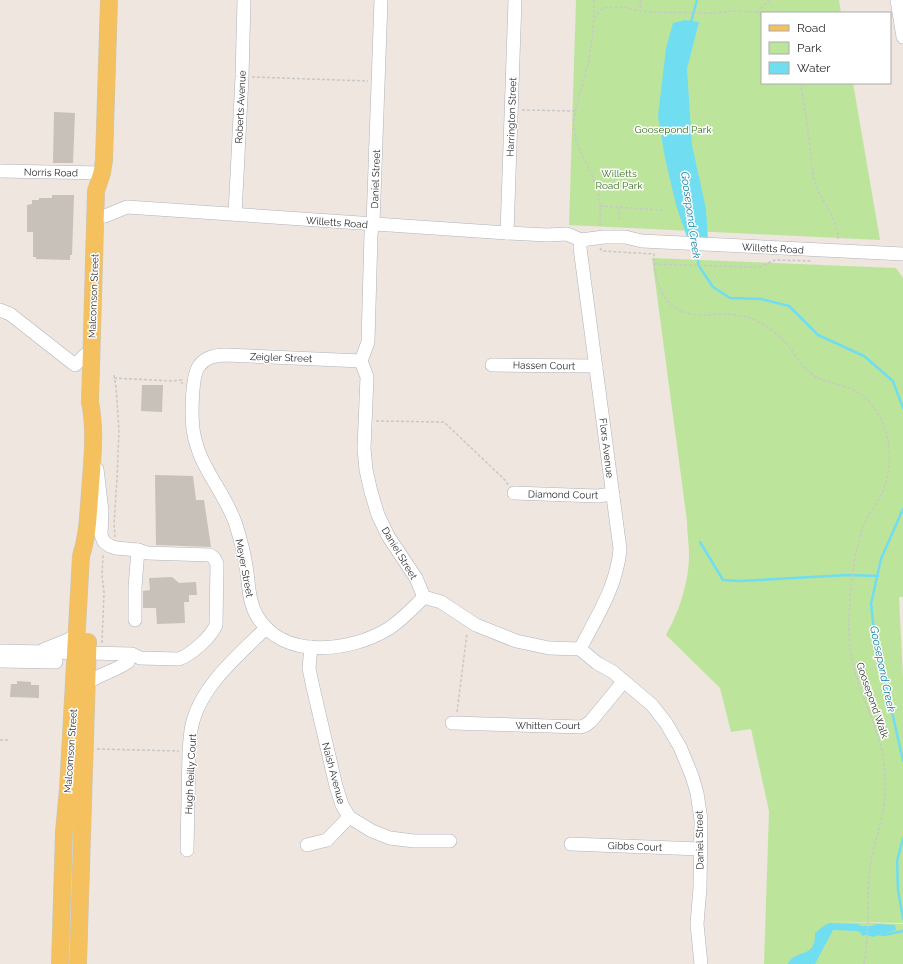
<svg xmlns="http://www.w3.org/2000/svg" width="903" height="964" font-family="Raleway,sans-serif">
	<rect width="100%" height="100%" fill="#eee6df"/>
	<g fill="#bce59b">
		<path d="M576,0H839L841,13H762V83H853L880,240L569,225Z"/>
		<path d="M652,258L896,268L903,278V597H899L903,678V923L815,921L903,924V964H764L769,811L751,729L731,732L720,688L666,635C679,612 689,582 689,555C689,544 687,532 687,521Z"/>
	</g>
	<g fill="#71ddf1">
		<path d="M685,20L699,22L687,69L692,145L706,209L708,240H688L676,205L665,158L658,116L666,48L673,23Z"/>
		<path d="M830,923L857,924L862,926H871L877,924L895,925L896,930L873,937L866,935L862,936L860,932L857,931L833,930L815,964H788C795,948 816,960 815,933L825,925Z"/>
	</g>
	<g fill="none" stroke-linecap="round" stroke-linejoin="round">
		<g stroke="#71ddf1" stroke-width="2.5">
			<path d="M691,22L697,0"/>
			<path d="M695,247L699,266L713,287L730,298L761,299L789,306L818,335L864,356L893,381L903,408"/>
			<path d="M903,509L881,559L871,604L874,631L903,761"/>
			<path d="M700,542L723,580L740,581L848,575L878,576"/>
			<path d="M903,838L897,861L898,890L903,919"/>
			<path d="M879,934L884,935L903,931"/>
		</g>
	</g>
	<g fill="#c7c1ba">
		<path d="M54,112L75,113L73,163H53Z"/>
		<path d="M52,195H74L72,255H70V260L36,259V257H33V232H27V205L32,204V200H39V198H52Z"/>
		<path d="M142,385H163L162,412L141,411Z"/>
		<path d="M155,475L193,476L196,500H204L211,547L156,545Z"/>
		<path d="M172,577L179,583L196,582L197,595H189V602H184L185,623L157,624L156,608H143V591L150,590L149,578Z"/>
		<path d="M17,681L31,682V685H39V698L10,697L11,684H17Z"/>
	</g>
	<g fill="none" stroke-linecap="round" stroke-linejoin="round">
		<defs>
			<g id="minor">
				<path d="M381,0L373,224L371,234L368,342L361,361L367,377L364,448L366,470L371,492L378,515L388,536L416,578L424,597L441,602L476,625L516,641L549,648L580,649L597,663L613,672L652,705L666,723L680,747L692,776L697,793L701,820L700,887L697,924L701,964"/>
				<path d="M897,0L903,37"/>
				<path d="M0,171L102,173"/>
				<path d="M235,214L242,77L244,0"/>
				<path d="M105,216L127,207L507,233L547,235L567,234L581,240L604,237H625L642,241L903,254"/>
				<path d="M507,233L515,0"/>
				<path d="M0,310L10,314L75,365L85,355L91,352"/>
				<path d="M361,361L226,355C216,355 205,357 199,366C191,377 191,421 194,435C195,441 198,449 200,455C210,479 228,500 236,525C240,538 244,552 246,566C249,582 248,601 257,616C283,660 350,652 388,629C402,620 413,608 424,597"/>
				<path d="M492,365L596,366"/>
				<path d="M514,493L597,496L613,494"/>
				<path d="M135,620V587L138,550"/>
				<path d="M311,647L309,668L312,683L336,786L342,805L349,817L372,831L390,838L414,841H450"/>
				<path d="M580,649C597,616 617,586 620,549L580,248L581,240"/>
				<path d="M43,650L70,639L77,632"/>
				<path d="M0,651L132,654L140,658L179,659C192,654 211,637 216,625L217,564L214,558L210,555L147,553L138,550L116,548L110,546L104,542L101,535L102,511L97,469"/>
				<path d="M0,661L56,662"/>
				<path d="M87,683C100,674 115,671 128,662"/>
				<path d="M452,723L581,727L586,725L591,721L624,681"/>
				<path d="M571,844L700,849"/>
				<path d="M307,845L327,840L349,817"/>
				<path d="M187,850L189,752C190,741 190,731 193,721C203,684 240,654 266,628"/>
			</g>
			<g id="major">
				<path d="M60,964L64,832L68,789L81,556C88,535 88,514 90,492C92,461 96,432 90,402L96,191L102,173L104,160L109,0"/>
				<path d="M78,964L88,642"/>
			</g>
		</defs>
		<use href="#minor" stroke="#afb3bd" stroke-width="14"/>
		<use href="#major" stroke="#c8c8c8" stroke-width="18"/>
		<g stroke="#c8c8c8" stroke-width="1.5" stroke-dasharray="3 2" stroke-linecap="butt">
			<path d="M594,0C594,24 592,49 586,72C582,89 574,108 574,126C574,149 592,169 598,191C601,203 600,215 600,227"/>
			<path d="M640,0L641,10"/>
			<path d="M762,14L757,12L769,0"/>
			<path d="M595,19L599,11L604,8L624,7L646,12L712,13L735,11L757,12"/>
			<path d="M252,77L368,81"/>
			<path d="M800,83C804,102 807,121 809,140C811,154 811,169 815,183C821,201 838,219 838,239"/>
			<path d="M522,110L576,111"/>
			<path d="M600,206L662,210"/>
			<path d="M619,220V208"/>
			<path d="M600,248L602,251L654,254C654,283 663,311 697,315C705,316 714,314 723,314C734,314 747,316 757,321C769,327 782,337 790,348C798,359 804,370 816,377C823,381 830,382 837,384C855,389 869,397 878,414C892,438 893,468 882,493C876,505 867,515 863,528C853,555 851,585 849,614C847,644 853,671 864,699C871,718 880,736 883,757C886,776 886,798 882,817C878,835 872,851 870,868C866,900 870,932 864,964"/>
			<path d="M654,264L752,267H759L775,260L811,261"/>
			<path d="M114,375L116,387L119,430L117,479L114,524L115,537"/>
			<path d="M114,378L172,381L182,380V384"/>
			<path d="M376,421L444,422L506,481L508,485"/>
			<path d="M102,643L104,592L102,576L103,555"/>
			<path d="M457,712L467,633"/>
			<path d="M0,740H10"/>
			<path d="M97,749L179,751"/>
		</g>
		<use href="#minor" stroke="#fff" stroke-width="13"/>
		<use href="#major" stroke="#f4c15e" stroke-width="17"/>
	</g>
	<g text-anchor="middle" stroke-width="3" stroke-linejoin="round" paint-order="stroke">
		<g font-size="10" fill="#2d2d2d" stroke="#fff">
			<text transform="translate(240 107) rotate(-87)" y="4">Roberts Avenue</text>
			<text transform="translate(511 117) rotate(-88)" y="4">Harrington Street</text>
			<text transform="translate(51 172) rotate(1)" y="4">Norris Road</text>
			<text transform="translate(375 179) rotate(-88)" y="4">Daniel Street</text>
			<text transform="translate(337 222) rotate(4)" y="4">Willetts Road</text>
			<text transform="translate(773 248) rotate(3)" y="4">Willetts Road</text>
			<text transform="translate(93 296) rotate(-88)" y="4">Malcomson Street</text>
			<text transform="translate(281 357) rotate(2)" y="4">Zeigler Street</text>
			<text transform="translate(544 365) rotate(1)" y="4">Hassen Court</text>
			<text transform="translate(607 448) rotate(83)" y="4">Flors Avenue</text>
			<text transform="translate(563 494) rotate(1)" y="4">Diamond Court</text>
			<text transform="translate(400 553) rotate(59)" y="4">Daniel Street</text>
			<text transform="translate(245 568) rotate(79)" y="4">Meyer Street</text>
			<text transform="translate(873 700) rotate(71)" y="4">Goosepond Walk</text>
			<text x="548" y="729">Whitten Court</text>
			<text transform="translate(70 751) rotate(-86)" y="4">Malcomson Street</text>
			<text transform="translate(334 773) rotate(75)" y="4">Naish Avenue</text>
			<text transform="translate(190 774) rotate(-87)" y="4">Hugh Reilly Court</text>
			<text transform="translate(699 840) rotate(-91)" y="4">Daniel Street</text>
			<text transform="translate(635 846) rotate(2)" y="4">Gibbs Court</text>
		</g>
		<g font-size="10" fill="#346d19" stroke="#fff">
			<text x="673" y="133">Goosepond Park</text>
			<text x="619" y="177">Willetts<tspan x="619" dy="12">Road Park</tspan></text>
		</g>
		<g font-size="11" font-style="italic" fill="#0b7fa2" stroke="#fff">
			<text transform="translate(691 215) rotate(82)" y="4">Goosepond Creek</text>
			<text transform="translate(883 669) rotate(78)" y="4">Goosepond Creek</text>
		</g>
	</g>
	<rect x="761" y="12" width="130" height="72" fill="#ffffff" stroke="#ababab"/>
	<rect x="769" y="25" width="20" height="6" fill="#f4c15e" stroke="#ababab"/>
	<text x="797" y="32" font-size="12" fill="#2d2d2d">Road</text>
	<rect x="769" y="42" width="20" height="12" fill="#bce59b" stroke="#ababab"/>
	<text x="797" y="52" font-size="12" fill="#2d2d2d">Park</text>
	<rect x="769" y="62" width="20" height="12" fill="#71ddf1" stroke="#ababab"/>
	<text x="797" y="72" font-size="12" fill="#2d2d2d">Water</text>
</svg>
